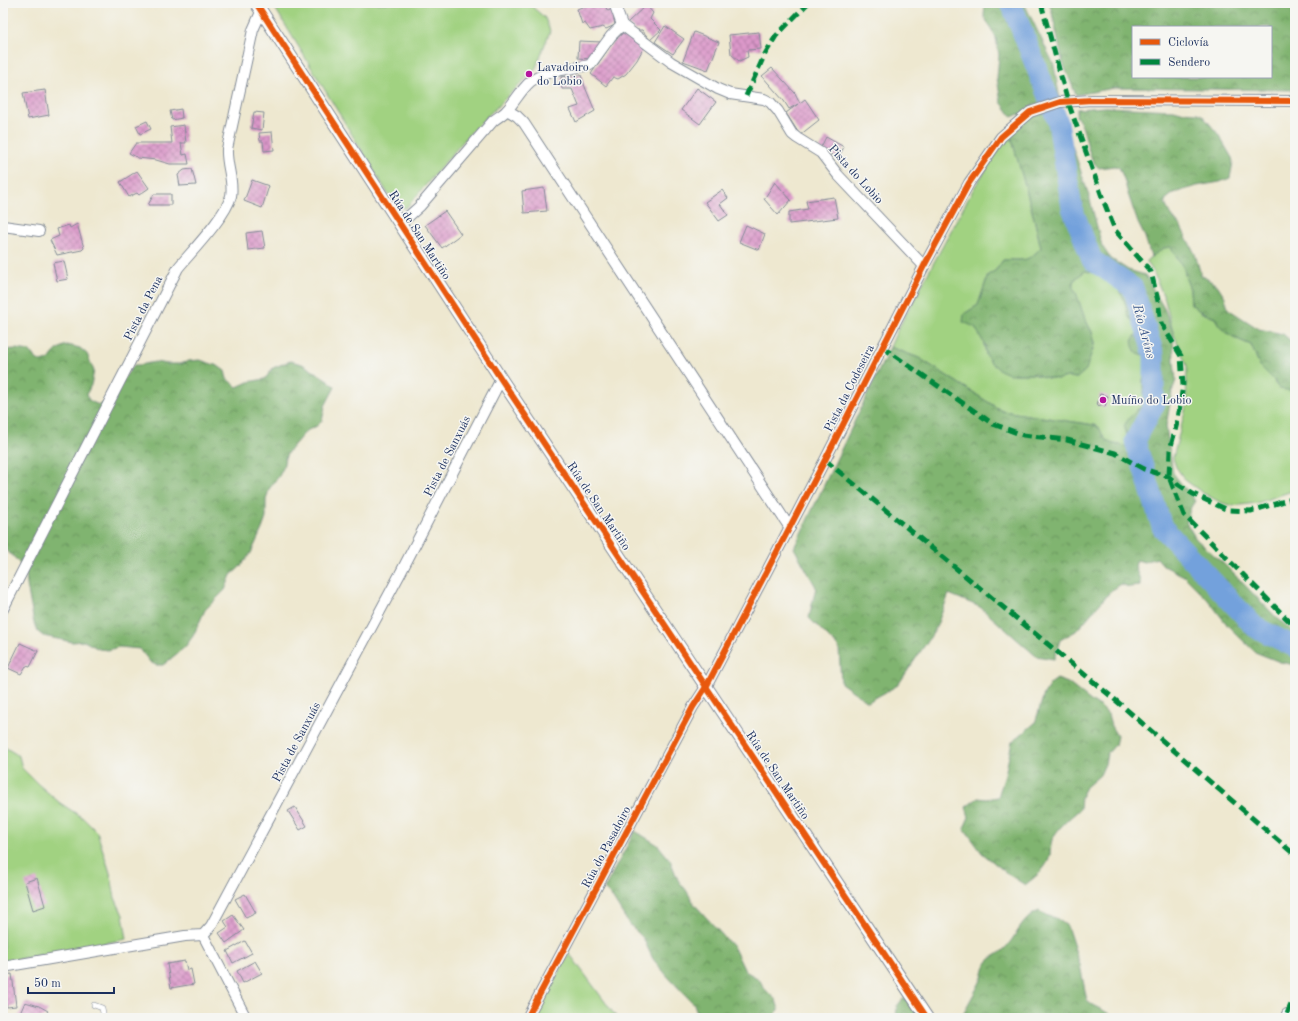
<svg xmlns="http://www.w3.org/2000/svg" width="1298" height="1021" font-family="'Old Standard TT',serif">
	<defs>
		<pattern id="forest-crowns" width="20" height="18" patternUnits="userSpaceOnUse"><rect width="20" height="18" fill="#80b46f"/><path d="M2 6a3 3 0 1 1 6 0M12 15a3 3 0 1 1 6 0" fill="none" stroke="#68935e"/></pattern>
		<pattern id="building-cross-hatch" width="8" height="8" patternUnits="userSpaceOnUse"><rect width="8" height="8" fill="#db98c9"/><path d="M0 0l8 8M0 8l8-8" fill="none" stroke="#b17ca6"/></pattern>
	</defs>
	<rect width="100%" height="100%" fill="#f6f6f2"/>
	<filter id="ink" filterUnits="userSpaceOnUse"><feTurbulence type="fractalNoise" baseFrequency=".025" numOctaves="2"/><feDisplacementMap in="SourceGraphic" scale="8" xChannelSelector="R" yChannelSelector="G"/><feConvolveMatrix kernelMatrix="1 2 1 2 8 2 1 2 1" color-interpolation-filters="sRGB"/></filter>
	<filter id="wash" filterUnits="userSpaceOnUse"><feTurbulence type="fractalNoise" baseFrequency=".012" numOctaves="4" result="noise"/><feDisplacementMap in="SourceGraphic" scale="16" xChannelSelector="R" yChannelSelector="G"/><feGaussianBlur stdDeviation="0.9" result="paint"/><feColorMatrix in="noise" values="0 0 0 0 0 0 0 0 0 0 0 0 0 0 0 0 0 1.4 0 .05"/><feComposite in="paint" operator="in"/></filter>
	<g filter="url(#wash)">
		<rect width="100%" height="100%" fill="#eee8d0"/>
		<g fill="#a1d281" stroke="#5e8070">
			<path d="M272,3H528L545,18L550,31L535,70L472,131L406,208L396,207Z"/>
			<path d="M1011,136C1021,173 1033,210 1041,248C1025,264 1024,259 1003,260L996,270L988,275L978,305L964,314C976,327 984,337 986,355L1009,374H1033L1048,378L1058,379L1068,377L1077,378C1082,369 1093,354 1094,345C1095,334 1089,327 1085,319C1080,308 1078,297 1073,287L1075,279L1085,271C1105,274 1120,286 1126,305C1127,309 1127,314 1129,317C1130,320 1140,327 1143,330L1136,335L1132,341L1136,352C1156,358 1145,368 1143,380C1142,388 1146,395 1144,405L1136,410L1127,447C1120,444 1117,445 1111,444C1104,442 1098,431 1094,425L1002,411L919,358L890,347L897,331L974,188L1000,148Z"/>
			<path d="M1171,246L1184,269L1186,279L1190,289L1191,304L1202,313L1215,318C1222,333 1236,339 1251,345L1260,366L1274,380L1275,384L1290,390L1295,391V490L1257,503L1232,506L1220,502L1203,493L1185,480L1176,467L1173,458L1186,407L1187,366L1173,332L1165,300L1153,271L1147,262L1148,259L1164,248Z"/>
			<path d="M3,746L19,756L22,768L39,785L60,803L83,818L97,832L111,876L115,898L123,915L127,939L3,962Z"/>
			<path d="M569,953L617,1018H534Z"/>
		</g>
		<g fill="url(#forest-crowns)" stroke="#4e7266" fill-rule="evenodd">
			<path d="M985,3H1024L1054,65L1063,118L1089,196L1102,246L1110,258L1128,270L1145,275L1165,310L1173,332L1174,362L1176,380L1172,392L1166,426L1173,473L1195,501L1191,507L1186,522L1196,539L1225,565L1276,617L1295,633V665L1280,662L1255,652L1229,627L1208,600L1184,576L1164,566L1157,558L1144,562L1137,560L1135,566L1140,580V586L1129,587L1121,584L1110,592L1076,631L1060,640L1054,659L1036,656L980,607L949,594L935,630L898,685L868,702L841,683L839,648L809,618L816,587L794,548L890,347L919,358L1002,411L1094,425L1099,427C1108,447 1108,441 1127,447L1129,441L1124,426C1129,417 1135,411 1144,405C1146,395 1142,388 1143,380C1145,368 1156,358 1136,352C1129,341 1133,337 1142,330C1140,327 1130,320 1129,317C1127,314 1127,309 1126,305C1120,286 1105,274 1085,271L1075,279L1073,287L1077,295L1085,319L1092,332L1094,345L1086,370L1077,378L1068,377L1058,379L1048,378L1033,374H1009L1000,370L991,363L986,355L985,345L975,327L963,322L964,314L978,305L988,275L996,270L1003,260C1024,259 1025,264 1041,248C1033,210 1021,173 1011,136L1026,120L1019,114L1012,117L1001,102L997,78L999,55L996,38L984,16Z"/>
			<path d="M1049,3H1295V90L1114,88L1076,95L1063,63L1051,8ZM1133,27H1271V77H1133Z"/>
			<path d="M1105,107L1174,110L1181,112L1197,113L1202,115L1218,134L1232,158L1233,162L1230,178L1220,182L1197,186L1174,193L1165,200L1166,206L1170,214L1181,227L1195,254L1201,275L1218,286L1225,297L1228,309L1259,329L1283,334L1293,343L1295,344V391L1279,389L1274,380L1260,366L1251,345C1236,339 1222,333 1215,318L1198,310L1191,304L1190,289L1186,279L1184,269L1171,247L1164,248L1151,257L1145,237L1138,223L1128,194L1124,179L1119,167L1114,166L1099,168C1088,161 1087,136 1081,124C1080,122 1078,119 1076,116L1077,109Z"/>
			<path d="M67,345L80,348L87,354L94,371L91,385L87,393L88,399L92,402L99,405L105,403L134,365H139L155,362L168,364H180L189,361L200,360L218,366L225,371L227,379L237,387L248,382L265,379L273,368L290,361L302,364L328,380L335,387L325,406L322,421L317,426L306,431L288,452L285,458L283,468L279,476L269,489L266,500V518L262,529L251,553L240,567L231,575L225,590L205,610L193,636L185,647L163,665H156L150,662L140,649L119,647L108,650L99,649L84,641L72,642L43,636L37,631L34,623L27,585L26,572L15,558L3,548V350L16,349L30,351L35,358L41,362L49,360C54,352 59,347 67,345Z"/>
			<path d="M1057,679L1068,683L1092,702L1101,707L1108,714L1111,726L1117,736L1115,745L1107,754L1105,764L1100,775L1086,787L1081,797L1080,809C1070,818 1061,825 1054,836C1050,842 1051,848 1050,855C1047,869 1035,877 1025,885L1008,874L982,853L964,828L969,817L966,807L978,798L986,799L998,797L1005,775L1012,742L1035,723L1044,694L1050,684Z"/>
			<path d="M635,831L658,845L670,860L678,880L686,890L695,905L734,948L745,971L759,979L764,988L776,1000L779,1010L772,1017L699,1018L694,1004L669,978L653,959L643,938L629,924L612,897L604,889Z"/>
			<path d="M1039,911L1045,915L1056,918L1067,926L1080,965L1087,1001C1096,1009 1105,1009 1114,1018H961C967,1005 975,993 981,980C984,973 983,970 987,962C991,957 998,955 1002,951C1016,939 1021,918 1039,911Z"/>
			<path d="M903,999H908L926,1018H896L897,1006Z"/>
		</g>
		<g fill="none" stroke-linecap="round" stroke-linejoin="round">
			<path stroke="#73a1dc" stroke-width="21" d="M1011,3L1058,122L1072,208L1092,260L1133,288L1154,355V405L1135,441L1162,527L1255,627L1295,647"/>
		</g>
		<g id="blocks">
			<g fill="url(#building-cross-hatch)">
				<path d="M592,3H603L608,11L612,9L615,25L606,29L603,27L590,30L585,23L582,24L577,9Z"/>
				<path d="M623,3H638L639,6L623,8Z"/>
				<path d="M646,5L653,13L650,19L661,30L650,40L642,30H634L627,23Z"/>
				<path d="M665,26L684,39L673,54L655,42Z"/>
				<path d="M625,31L644,47L637,60L626,74L618,79L613,77L606,86L591,74L613,42Z"/>
				<path d="M694,32L719,42L708,70L683,61Z"/>
				<path d="M759,32L761,49L747,50L748,57L739,61L731,54L729,35Z"/>
				<path d="M579,41L602,42L592,59L578,58Z"/>
				<path d="M772,68L795,93L800,103L805,99L819,120L800,135L786,113L798,104L789,109L784,101L762,76Z"/>
				<path d="M528,71L532,75L530,77L526,73Z"/>
				<path d="M581,75L585,87L595,111L576,122L570,109L579,106L572,89H562L561,77Z"/>
				<path d="M697,88L716,102L700,124L681,110Z"/>
				<path d="M45,90L49,115L28,119L23,93Z"/>
				<path d="M181,109L182,118L172,120L170,111Z"/>
				<path d="M254,112L264,113L262,130L251,128Z"/>
				<path d="M147,121L151,129L140,134L136,126Z"/>
				<path d="M184,125L186,143H181L183,155L187,154L189,164H170L156,160L138,158L129,153L136,143H172L170,127Z"/>
				<path d="M272,132L274,150L264,151L263,141H260L259,133Z"/>
				<path d="M826,137L844,147L838,158L820,149Z"/>
				<path d="M192,169L196,185L180,186L178,175L184,170Z"/>
				<path d="M137,171L149,188L139,195L137,193L129,197L120,182Z"/>
				<path d="M252,180L269,186L262,208L244,201Z"/>
				<path d="M775,182L791,200L778,215L764,199Z"/>
				<path d="M544,188L547,211L524,213L522,191Z"/>
				<path d="M722,190L728,198L720,204L728,215L719,221L705,202Z"/>
				<path d="M154,194H171V205H148Z"/>
				<path d="M834,197L838,218L789,224V212L808,209L806,201Z"/>
				<path d="M445,211L461,234L442,248L425,225Z"/>
				<path d="M77,224L84,248L82,250L57,255L50,240L59,236L57,229L69,225L70,228Z"/>
				<path d="M746,225L765,234L759,250L739,242Z"/>
				<path d="M262,231L265,248L248,250L246,233Z"/>
				<path d="M64,261L68,279L57,281L53,263Z"/>
				<path d="M1100,394L1108,396L1105,407L1097,405Z"/>
				<path d="M20,643L38,651L30,667L26,666L21,674L8,668Z"/>
				<path d="M295,807L307,826L300,830L288,811Z"/>
				<path d="M37,878L45,906L33,910L25,882Z"/>
				<path d="M245,894L256,913L246,918L235,899Z"/>
				<path d="M233,915L244,930L226,943L219,933L228,927L224,921Z"/>
				<path d="M245,941L252,953L233,963L227,951Z"/>
				<path d="M185,961L187,970L191,969L194,984L171,988L167,964Z"/>
				<path d="M255,961L262,973L243,983L237,971Z"/>
				<path d="M12,974L16,1006L7,1007L3,996V975Z"/>
				<path d="M25,1002L39,1006L48,1011L43,1018H18Z"/>
			</g>
		</g>
	</g>
	<g filter="url(#ink)">
		<use href="#blocks" fill-opacity="0" stroke="#848c97" stroke-width="1"/>
		<g fill="none" stroke-linecap="round" stroke-linejoin="round">
			<defs>
				<path id="service" d="M94,1005L102,1008L104,1018"/>
				<g id="minor">
					<path d="M614,3L622,25L671,62L718,89L730,94L764,99L770,102L778,111L792,134L797,138L821,153L838,175L924,266"/>
					<path d="M507,110L517,116L524,123L790,528"/>
					<path d="M400,224L420,206L493,121C498,117 504,114 508,109C516,100 521,90 530,82C544,70 572,69 590,65L611,36L622,25"/>
					<path d="M3,226L39,231"/>
					<path d="M3,609L178,268C192,251 226,216 231,196C234,181 226,165 227,149L253,30L261,12"/>
					<path d="M203,935L246,1018"/>
					<path d="M3,967L185,936L203,935L211,926L400,574L501,379"/>
					<path d="M1287,1014L1289,1018"/>
					<path d="M527,1018L693,707L706,687L825,460L924,266L969,183L1001,137L1030,112L1060,102L1092,100L1295,101"/>
				</g>
				<path id="tertiary" d="M256,3L501,379L927,1018"/>
			</defs>
			<use href="#service" stroke="#848c97" stroke-width="6"/>
			<use href="#minor" stroke="#848c97" stroke-width="12"/>
			<use href="#tertiary" stroke="#848c97" stroke-width="14"/>
			<use href="#service" stroke="#fff" stroke-width="5"/>
			<use href="#minor" stroke="#fff" stroke-width="10"/>
			<use href="#tertiary" stroke="#fff" stroke-width="12"/>
			<g stroke="#00873e" stroke-width="5" stroke-dasharray="10 5" stroke-linecap="butt">
				<path d="M1041,3L1068,102L1104,202L1115,230L1151,272L1158,301L1161,323L1181,356L1183,385L1178,419L1170,450L1169,477L1184,515L1295,627"/>
				<path d="M746,96L765,54L776,36L808,3"/>
				<path d="M882,347L993,424L1023,435L1067,440L1115,453L1144,469L1169,477L1179,485L1193,494L1228,510L1251,511L1295,498"/>
				<path d="M825,460L1113,698L1295,855"/>
				<path d="M1287,1014L1295,995"/>
			</g>
			<defs>
				<g id="cycleway">
					<path d="M256,3L501,379L927,1018"/>
					<path d="M527,1018L693,707L706,687L825,460L924,266L969,183L1001,137L1030,112L1060,102L1092,100L1295,101"/>
				</g>
			</defs>
			<use href="#cycleway" stroke="#f6f6f2" stroke-width="8"/>
			<use href="#cycleway" stroke="#e8590c" stroke-width="6"/>
		</g>
	</g>
	<g fill="#b5179e" stroke="#f6f6f2" stroke-width="1.5">
		<circle cx="529" cy="74" r="4"/>
		<circle cx="1103" cy="400" r="4"/>
	</g>
	<g text-anchor="middle" stroke-width="3" stroke-linejoin="round" paint-order="stroke">
		<g font-size="12" fill="#1b2f5e" stroke="#f6f6f2" text-anchor="start">
			<text x="537" y="71">Lavadoiro<tspan x="537" dy="14">do Lobio</tspan></text>
			<text x="1111" y="404">Muíño do Lobio</text>
		</g>
		<g font-size="12" fill="#1b2f5e" stroke="#f6f6f2">
			<text transform="translate(856 174) rotate(48)" y="4">Pista do Lobio</text>
			<text transform="translate(420 235) rotate(57)" y="4">Rúa de San Martiño</text>
			<text transform="translate(143 308) rotate(-63)" y="4">Pista da Pena</text>
			<text transform="translate(849 388) rotate(-63)" y="4">Pista da Codeseira</text>
			<text transform="translate(447 456) rotate(-63)" y="4">Pista de Sanxuás</text>
			<text transform="translate(599 506) rotate(56)" y="4">Rúa de San Martiño</text>
			<text transform="translate(296 742) rotate(-62)" y="4">Pista de Sanxuás</text>
			<text transform="translate(778 775) rotate(56)" y="4">Rúa de San Martiño</text>
			<text transform="translate(606 847) rotate(-62)" y="4">Rúa do Pasadoiro</text>
		</g>
		<g font-size="13" font-style="italic" fill="#3a578a" stroke="#f6f6f2">
			<text transform="translate(1145 331) rotate(75)" y="5">Río Aríns</text>
		</g>
	</g>
	<rect width="1298" height="1021" fill="none" stroke="#f6f6f2" stroke-width="16"/>
	<rect x="1132" y="26" width="140" height="52" fill="#f6f6f2" stroke="#9ea6b7"/>
	<rect x="1140" y="39" width="20" height="6" fill="#e8590c" stroke="#9ea6b7"/>
	<text x="1168" y="46" font-size="12" fill="#1b2f5e">Ciclovía</text>
	<rect x="1140" y="59" width="20" height="6" fill="#00873e" stroke="#9ea6b7"/>
	<text x="1168" y="66" font-size="12" fill="#1b2f5e">Sendero</text>
	<path d="M28 987v6h86v-6" fill="none" stroke="#1b2f5e" stroke-width="2"/>
	<text x="34" y="987" font-size="12" fill="#1b2f5e" stroke="#f6f6f2" stroke-width="3" paint-order="stroke">50 m</text>
</svg>
